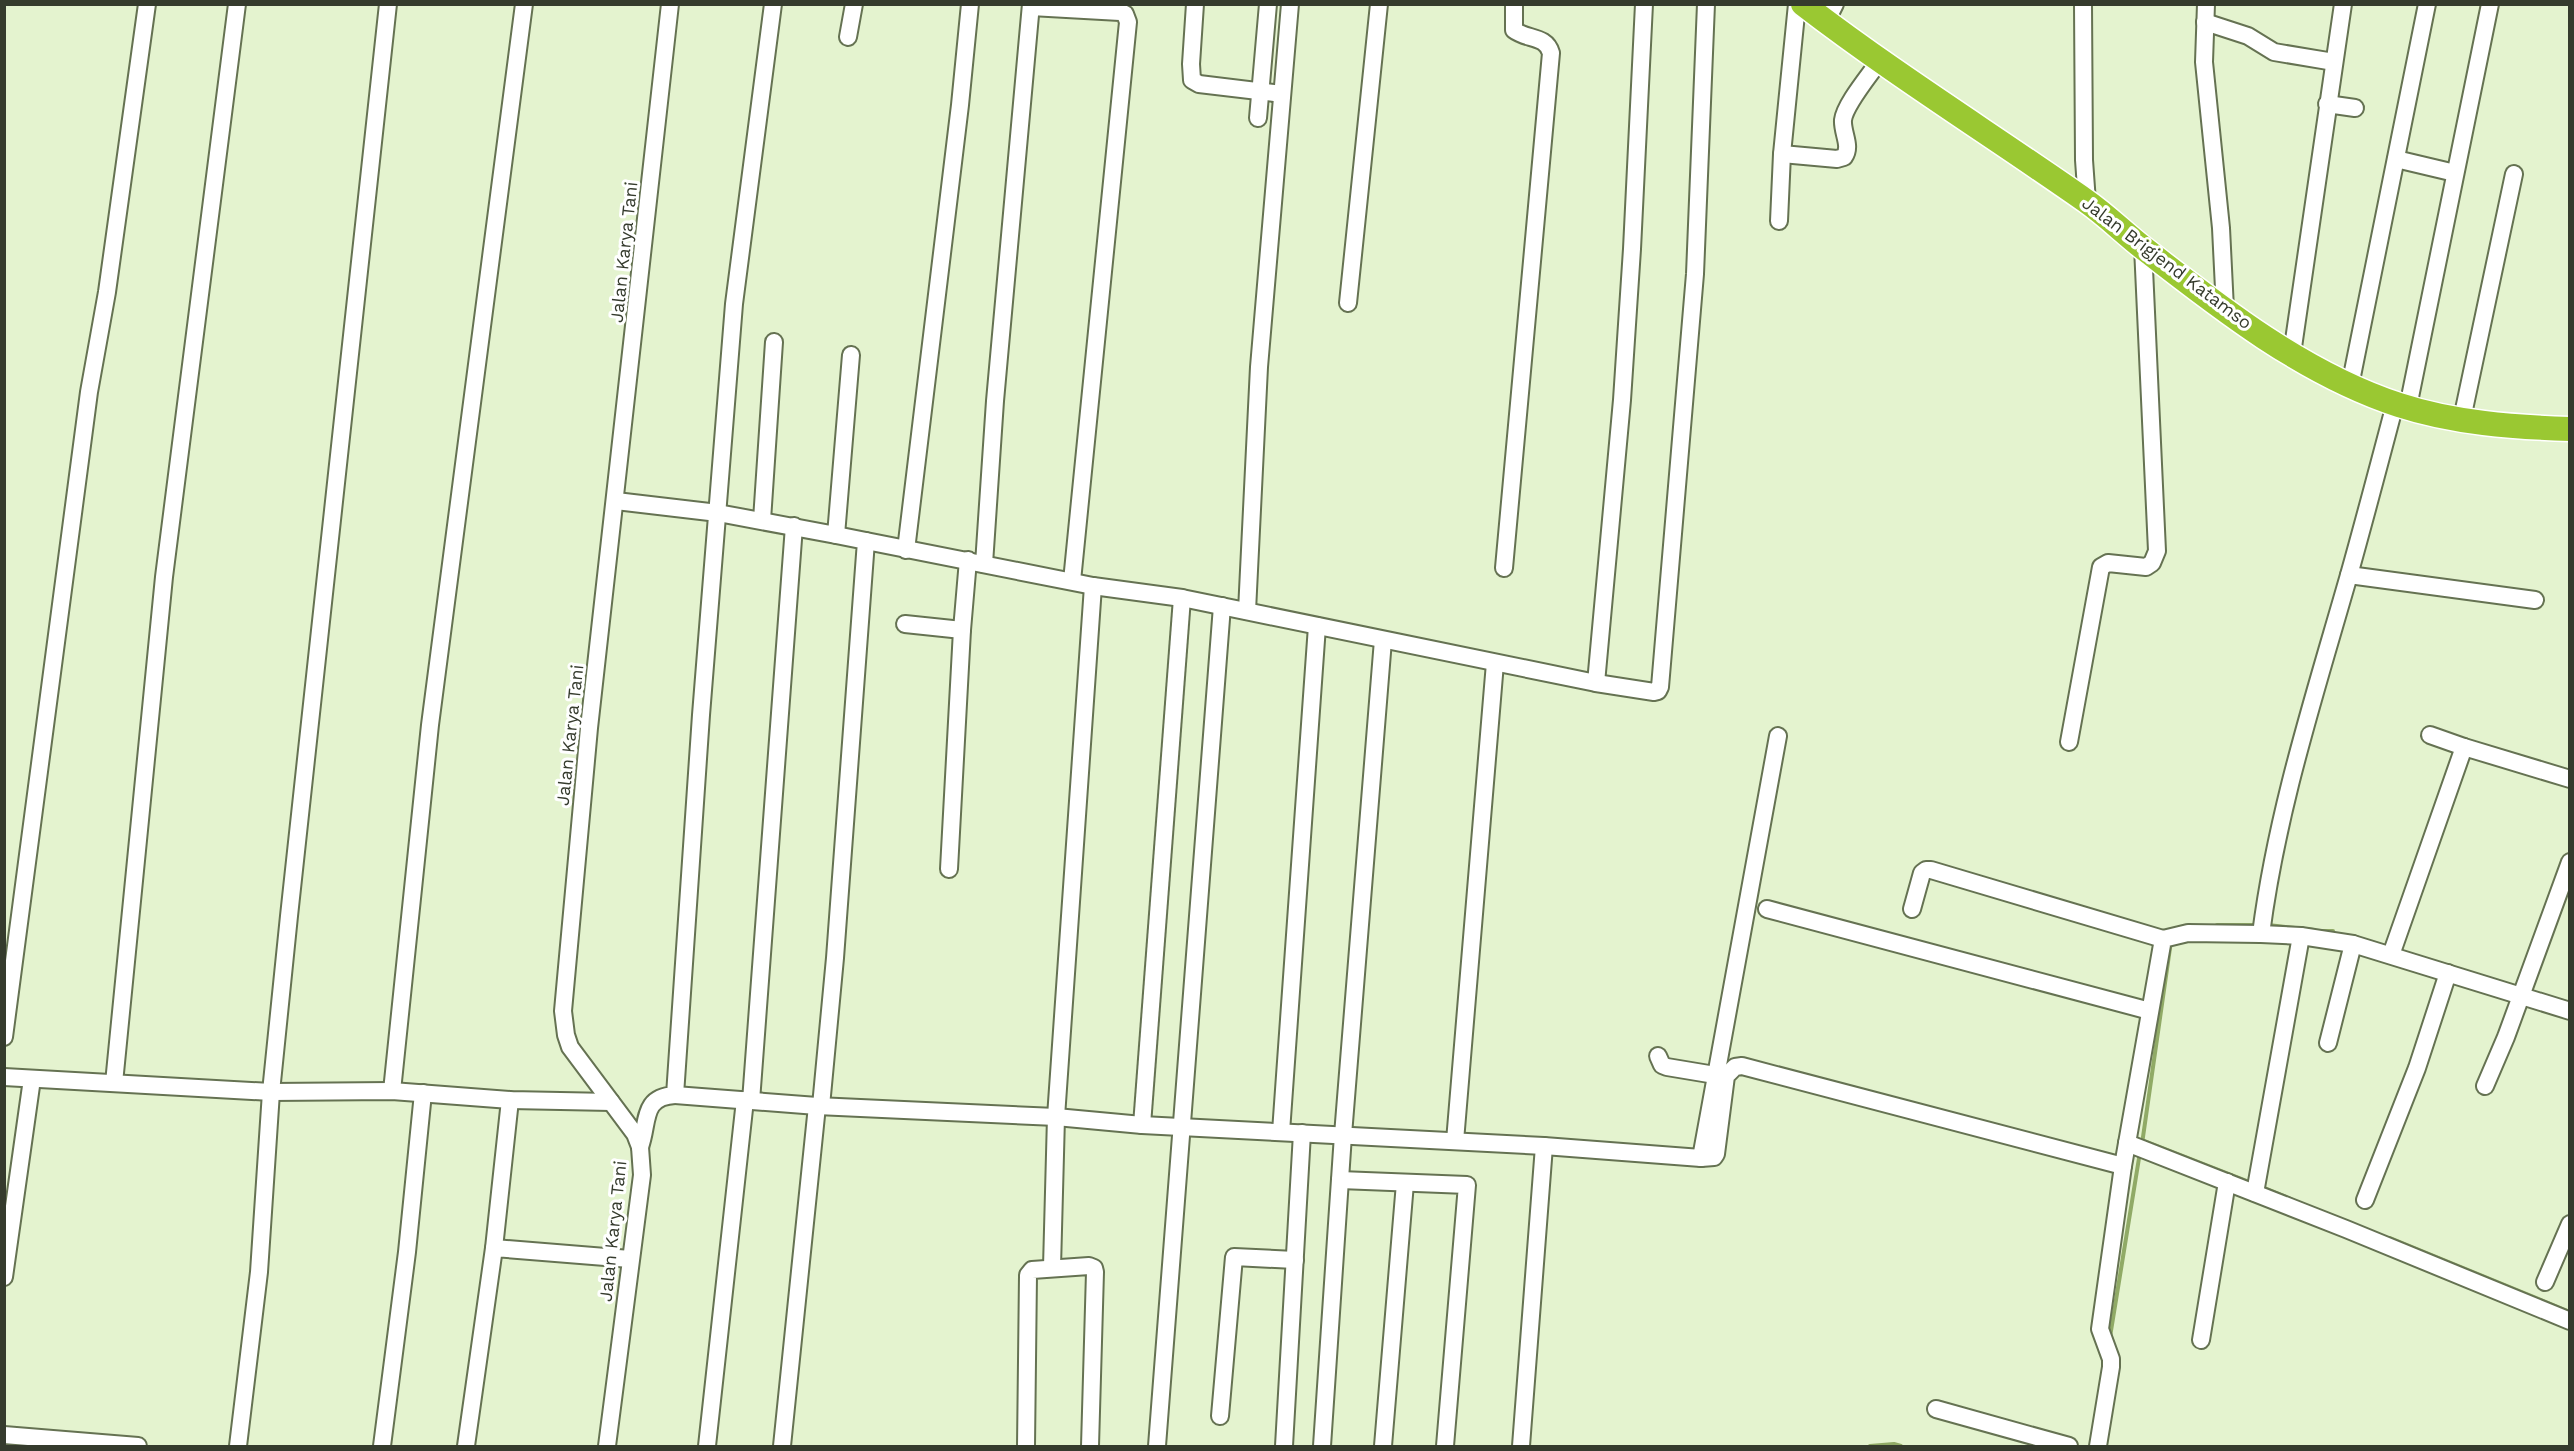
<svg xmlns="http://www.w3.org/2000/svg" width="2574" height="1451" font-family="'Work Sans',sans-serif">
	<rect width="100%" height="100%" fill="#e4f3cf"/>
	<g fill="none" stroke-linecap="round" stroke-linejoin="round">
		<g stroke="#90aa66" stroke-width="4">
			<path d="M2217,925H2258"/>
			<path d="M2268,925L2314,930"/>
			<path d="M2322,931H2333"/>
			<path d="M2142,1140L2252,1183"/>
			<path d="M2142,1144L2171,941"/>
			<path d="M2262,1187L2291,1199"/>
			<path d="M2390,1238L2570,1312"/>
			<path d="M2110,1337L2140,1152"/>
			<path d="M1870,1446L1894,1444L1901,1446"/>
		</g>
		<defs>
			<g id="minor">
				<path d="M1195,4L1191,64L1192,80L1199,84L1282,94"/>
				<path d="M2083,4L2084,160L2087,202"/>
				<path d="M2206,4L2204,62L2221,228L2225,309"/>
				<path d="M1031,7L1120,12L1125,14L1128,22L1072,581"/>
				<path d="M1826,22L1835,4"/>
				<path d="M2205,22L2248,36L2274,52L2334,62"/>
				<path d="M848,37L854,4"/>
				<path d="M2327,104L2355,108"/>
				<path d="M1258,118L1268,4"/>
				<path d="M1782,154L1837,159L1844,157C1852,146 1842,133 1843,120C1845,104 1870,75 1880,60"/>
				<path d="M2396,159L2455,173"/>
				<path d="M1779,221L1782,154L1797,4"/>
				<path d="M1348,303L1379,4"/>
				<path d="M2292,354L2343,4"/>
				<path d="M2350,386L2427,4"/>
				<path d="M2408,407L2490,4"/>
				<path d="M2462,419L2514,174"/>
				<path d="M616,501L718,513L836,535L851,355"/>
				<path d="M762,520L774,342"/>
				<path d="M866,541L1093,586L1182,598L1596,683L1654,692L1658,691L1660,687L1695,274L1706,4"/>
				<path d="M906,550L960,105L970,4"/>
				<path d="M984,564L995,401L1031,4"/>
				<path d="M1504,568L1551,53C1546,35 1527,40 1514,30V4"/>
				<path d="M2349,575L2535,600"/>
				<path d="M1247,611L1259,367L1290,4"/>
				<path d="M905,624L962,630"/>
				<path d="M1596,683L1622,400L1632,249L1644,4"/>
				<path d="M2430,735L2464,747"/>
				<path d="M2069,742L2101,567L2108,563L2146,567L2152,563L2157,551L2143,247"/>
				<path d="M949,869L962,630L968,560"/>
				<path d="M1767,909L2150,1011"/>
				<path d="M1912,909L1922,873L1926,870H1931L2163,939"/>
				<path d="M2261,934C2277,810 2315,694 2349,575C2365,518 2380,461 2395,404"/>
				<path d="M2391,955L2464,747L2570,779"/>
				<path d="M4,1037L89,392L107,292L147,4"/>
				<path d="M2328,1043L2353,944"/>
				<path d="M1658,1056L1662,1065L1667,1067L1715,1075"/>
				<path d="M4,1077L271,1092L392,1091L510,1100L611,1102"/>
				<path d="M114,1083L164,577L237,4"/>
				<path d="M2485,1086L2506,1037L2570,862"/>
				<path d="M392,1091L430,725L524,4"/>
				<path d="M675,1095L817,1106L1056,1117L1142,1125L1544,1146L1701,1158L1778,736"/>
				<path d="M751,1101L794,526"/>
				<path d="M821,1106L835,958L866,541L836,535"/>
				<path d="M1142,1125L1182,598"/>
				<path d="M1281,1132L1317,626"/>
				<path d="M1455,1141L1495,663"/>
				<path d="M2127,1143L2346,1229L2570,1321"/>
				<path d="M640,1147C649,1122 641,1097 675,1095L701,715L734,304L773,4"/>
				<path d="M1701,1158L1714,1157L1716,1154L1726,1076L1735,1067L1742,1066L2123,1166"/>
				<path d="M1340,1180L1467,1185L1445,1446"/>
				<path d="M2255,1193L2301,936"/>
				<path d="M2365,1200L2417,1068L2448,973"/>
				<path d="M494,1248L510,1100"/>
				<path d="M1052,1267L1056,1117L1093,586"/>
				<path d="M4,1277L32,1079"/>
				<path d="M2545,1282L2570,1224"/>
				<path d="M2201,1340L2227,1182"/>
				<path d="M1936,1409L2069,1446"/>
				<path d="M1220,1416L1234,1257L1295,1260"/>
				<path d="M4,1435L138,1446"/>
				<path d="M238,1446L259,1272L271,1092L289,916L388,4"/>
				<path d="M382,1446L407,1252L423,1093"/>
				<path d="M466,1446L494,1248L630,1259"/>
				<path d="M607,1446L642,1175L640,1147L635,1134L570,1047L566,1035L563,1011L589,728L670,4"/>
				<path d="M707,1446L745,1100"/>
				<path d="M782,1446L817,1106"/>
				<path d="M1026,1446L1028,1275L1032,1270L1089,1266L1094,1268L1095,1272L1090,1446"/>
				<path d="M1157,1446L1222,606"/>
				<path d="M1284,1446L1302,1133"/>
				<path d="M1322,1446L1343,1135L1383,640"/>
				<path d="M1383,1446L1405,1183"/>
				<path d="M1521,1446L1544,1146"/>
				<path d="M2098,1446L2111,1367V1359L2100,1329L2123,1166L2163,939L2188,933L2261,934L2301,936L2353,944L2570,1011"/>
			</g>
			<path id="highway" d="M1803,4C1894,74 1992,135 2086,201C2106,215 2123,232 2142,247C2220,308 2304,374 2399,405C2454,423 2513,427 2570,429"/>
		</defs>
		<use href="#minor" stroke="#657252" stroke-width="20"/>
		<use href="#highway" stroke="#fff" stroke-width="27"/>
		<use href="#minor" stroke="#fff" stroke-width="16"/>
		<use href="#highway" stroke="#9ac832" stroke-width="24"/>
	</g>
	<g text-anchor="middle" stroke-width="6" stroke-linejoin="round" paint-order="stroke">
		<g font-size="18" fill="#353b2d" stroke="#fff">
			<text transform="translate(624 252) rotate(-84)" y="6">Jalan Karya Tani</text>
			<text transform="translate(2167 263) rotate(37)" y="6">Jalan Brigjend Katamso</text>
			<text transform="translate(570 735) rotate(-84)" y="6">Jalan Karya Tani</text>
			<text transform="translate(613 1231) rotate(-84)" y="6">Jalan Karya Tani</text>
		</g>
	</g>
	<rect width="2574" height="1451" fill="none" stroke="#353b2d" stroke-width="12"/>
</svg>
